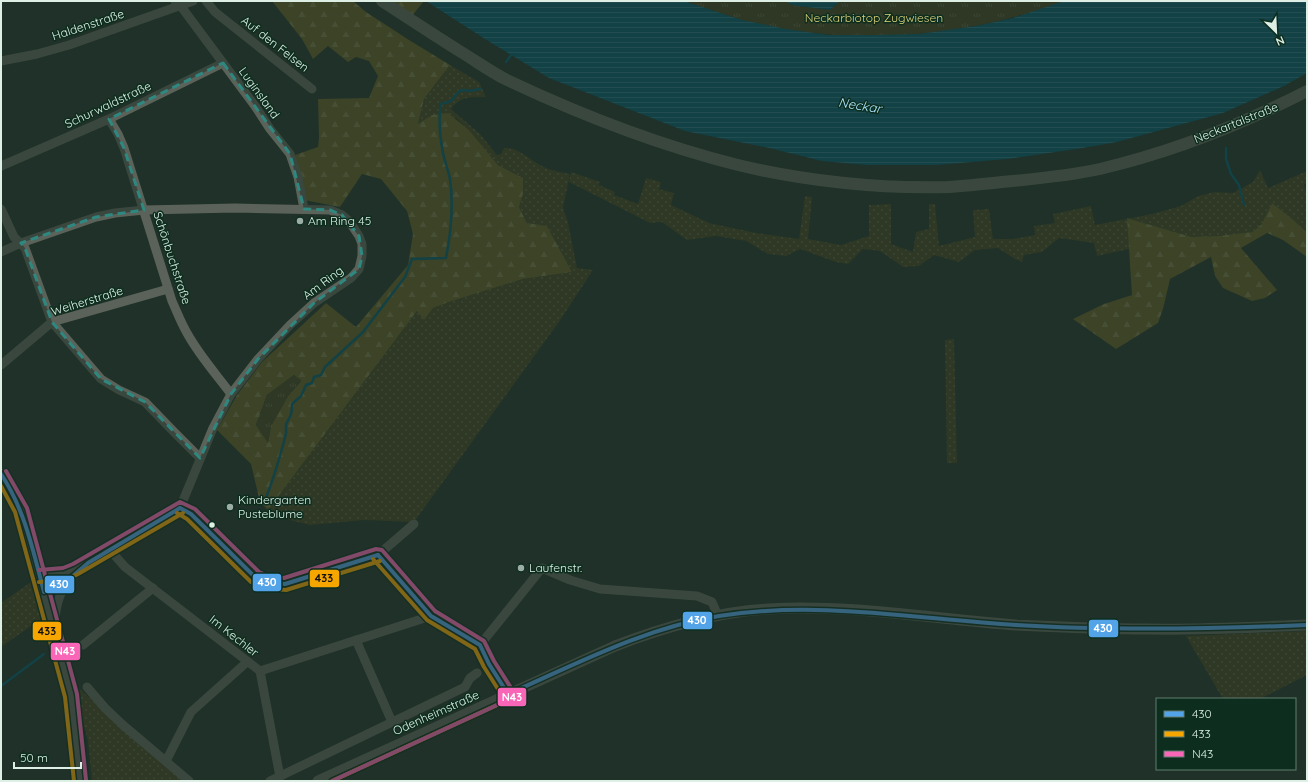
<svg xmlns="http://www.w3.org/2000/svg" width="1308" height="782" font-family="Quicksand,sans-serif">
	<defs>
		<pattern id="grass-dots" width="8" height="8" patternUnits="userSpaceOnUse"><rect width="8" height="8" fill="#424122"/><path d="M2 2h.1M6 6h.1" fill="none" stroke="#5d5d42" stroke-width="1.8" stroke-linecap="round"/></pattern>
		<pattern id="forest-firs" width="22" height="20" patternUnits="userSpaceOnUse"><rect width="22" height="20" fill="#5f5a25"/><path d="M5 1l3.5 6h-7zM16 11l3.5 6h-7z" fill="#767245"/></pattern>
		<pattern id="park-tufts" width="24" height="20" patternUnits="userSpaceOnUse"><rect width="24" height="20" fill="#424122"/><path d="M3 7l-1-3M5 7V3M7 7l1-3M15 17l-1-3M17 17v-4M19 17l1-3" fill="none" stroke="#5d5d42"/></pattern>
		<pattern id="water-rules" width="6" height="5" patternUnits="userSpaceOnUse"><rect width="6" height="5" fill="#03556a"/><path d="M0 2.5h6" fill="none" stroke="#276e7f"/></pattern>
	</defs>
	<rect width="100%" height="100%" fill="#1f3128"/>
	<g fill="url(#grass-dots)">
		<path d="M450,65L479,82L486,97C472,97 460,96 451,109L480,134L497,155L501,154L504,148C520,147 532,163 546,168C553,171 562,172 570,174L563,208L568,222L577,268L593,270L559,322L414,522L364,520L310,525L290,520L268,510L417,311L433,308L449,302L523,279L572,272L547,226L528,224L519,207L523,194V178L498,165L469,130L456,118L432,115L418,125L424,99Z"/>
		<path d="M1260,170L1268,188L1307,171V183L1304,185L1307,193V232L1290,217L1272,203L1261,225L1252,232L1219,237H1192L1128,218L1129,249L1097,256L1094,243L1059,238L1042,252L1024,255L1022,262L1015,259L998,248L975,250L959,262L934,255L919,266L903,267L880,251L863,249L848,264L836,262L800,249L786,256L768,254L746,241L716,236L687,240L662,222L650,223L569,182L571,172L600,182L599,185L615,192L614,195L638,204L646,178L661,182L659,189L674,193L671,205L709,223L756,233L799,239L805,196L812,197L808,239L841,245L869,236V205L891,204V244L913,252L916,232L929,229V204H935L939,246L975,237L973,210L989,209L993,239H1013L1035,235L1034,226L1055,223L1053,214L1091,206L1095,225L1152,214L1181,206L1198,196L1215,192L1233,193L1253,182Z"/>
		<path d="M954,339L957,463H947L945,340Z"/>
		<path d="M31,582L41,619L1,647V603Z"/>
		<path d="M1307,631V675L1260,699H1223L1186,636Z"/>
		<path d="M72,682L183,781H92L88,741Z"/>
	</g>
	<g fill="url(#forest-firs)" fill-rule="evenodd">
		<path d="M272,1H353L366,12L409,40L450,65L424,99L418,124L432,115L448,113L469,130L498,165L523,178V194L519,207L527,223L547,226L572,272L523,279L449,302L433,308L424,320L417,311L268,510L260,502L251,464L217,430L237,395L262,362L326,303L356,327L408,265L413,234L407,211L381,179L362,174L340,207L304,200L295,155L318,147L319,138L318,99L369,98L378,76L369,61L356,57L348,62L328,46L313,59L302,39ZM294,375L301,381L288,396L271,426L268,442L256,425L267,395Z"/>
		<path d="M391,1H421L423,2L412,16Z"/>
		<path d="M1272,203L1290,217L1307,232V257L1283,240L1267,233L1241,248L1277,290L1265,298L1252,301L1223,288L1215,276L1211,257L1170,279L1163,309L1158,323L1116,349L1073,319L1104,304L1132,295L1127,218L1192,237L1219,236L1252,232L1261,225Z"/>
	</g>
	<g fill="url(#park-tufts)">
		<path d="M684,1H785L792,5L830,10L840,1H1064C964,39 845,47 742,20C722,14 703,7 684,1Z"/>
		<path d="M294,375L301,380L288,396L271,426L268,443L256,425L267,395Z"/>
	</g>
	<g fill="url(#water-rules)">
		<path d="M426,1H684L742,20L786,29L829,35H875L919,34L976,26L1013,18L1064,1H1307V73L1284,86L1223,113L1117,142L1083,148L1007,159L937,165H867L822,161L769,148L685,131L549,78L485,39Z"/>
		<path d="M785,1H840L830,10L792,5Z"/>
	</g>
	<g fill="none" stroke-linecap="round" stroke-linejoin="round">
		<g stroke="#03556a" stroke-width="2.5">
			<path d="M506,62L511,55"/>
			<path d="M1226,148V159L1231,174L1239,185L1244,205"/>
			<path d="M265,500C274,479 280,456 286,434C286,432 286,428 286,425C287,421 290,418 291,414C292,411 292,407 292,404L301,396L306,385L312,383L314,377L321,375L325,367L363,332L405,277L412,259L446,258C451,232 454,206 450,179C448,170 445,162 443,153C440,137 438,119 441,104L451,101L459,91L464,90L469,91L480,89"/>
			<path d="M1,686L44,654"/>
		</g>
		<g stroke="#5b6259" stroke-width="9">
			<path d="M175,1L180,5L255,106L270,129L290,154L298,177L304,209"/>
			<path d="M206,1L215,12L312,89"/>
			<path d="M1,61L37,54L69,45L193,1"/>
			<path d="M109,119L118,134L124,148L172,301C177,312 181,323 187,333C199,355 216,374 231,394"/>
			<path d="M1,166L109,119L223,63"/>
			<path d="M1,209L14,237L25,248L52,322L101,379L119,390L145,402L175,433L200,458"/>
			<path d="M1,252L21,243L96,217L115,213L144,210L235,208L330,210L342,215L349,221L359,236L362,244V256L359,269L351,278L314,303L290,325L258,359L231,394L213,428L180,508L110,550L76,569L65,574L39,576"/>
			<path d="M1,365L52,322L168,289"/>
			<path d="M180,508L191,514L255,577C264,584 274,584 285,584L378,555L414,524"/>
			<path d="M110,550L125,567L260,671"/>
			<path d="M378,555L431,616L480,645L489,664L508,694"/>
			<path d="M44,592L67,581L80,571"/>
			<path d="M54,625C56,607 58,597 67,581"/>
			<path d="M356,640L392,722"/>
			<path d="M83,645L153,588"/>
			<path d="M480,645L542,568L570,580L600,589L697,596L712,602L718,616"/>
			<path d="M260,671L431,616"/>
			<path d="M260,671L280,777"/>
			<path d="M87,687L105,708L123,725L189,781"/>
			<path d="M166,761L191,712L247,662"/>
			<path d="M270,781L465,687L470,678L477,673"/>
		</g>
		<g stroke="#5b6259" stroke-width="11">
			<path d="M1,474L13,494L21,510L31,544L60,654L71,696L80,781"/>
			<path d="M318,781L615,646C664,627 715,612 768,609C851,604 934,619 1016,625C1059,627 1103,629 1146,629C1199,630 1253,627 1307,625"/>
		</g>
		<path stroke="#5c6359" stroke-width="12" d="M382,1C408,18 434,35 461,52C476,61 491,72 507,80C581,115 658,145 738,165C804,181 880,189 948,187C966,186 984,184 1002,182C1035,179 1068,176 1100,169C1172,152 1241,125 1307,91"/>
		<defs>
			<g id="bus-1">
				<path d="M1,474C25,510 33,551 44,592L67,581L88,563L180,508"/>
				<path d="M180,508L191,514L255,577L266,582L285,584L378,555"/>
				<path d="M378,555L431,616L480,645L489,664L508,694"/>
				<path d="M508,694C576,664 644,628 719,616C818,600 917,619 1016,625C1113,631 1210,629 1307,625"/>
			</g>
			<g id="bus-2">
				<path d="M1,486L15,512L65,697L74,781"/>
				<path d="M177,513L187,519L251,582L264,588L286,590L380,561"/>
				<path d="M373,559L427,620L475,649L484,667L503,697"/>
				<path d="M39,582L66,580L78,574L183,513"/>
				<path d="M332,781L510,699"/>
			</g>
			<g id="bus-3">
				<path d="M6,471L27,508L77,694L86,780"/>
				<path d="M39,570L63,568L73,564L180,502L195,509L259,572L270,577L284,578L376,549L382,550L435,611L484,641L494,661L513,691L514,695L510,699L332,781"/>
			</g>
		</defs>
		<use href="#bus-1" stroke="#0d2e1f" stroke-width="7"/>
		<use href="#bus-2" stroke="#0d2e1f" stroke-width="7"/>
		<use href="#bus-3" stroke="#0d2e1f" stroke-width="7"/>
		<use href="#bus-1" stroke="#53a3e8" stroke-width="4"/>
		<use href="#bus-2" stroke="#f7a600" stroke-width="4"/>
		<use href="#bus-3" stroke="#fa66b7" stroke-width="4"/>
	</g>
	<path d="M0 0H1308V782H0ZM223,63L290,154L304,209L330,210L342,215L359,236L362,256L359,269L314,303L258,359L231,394L200,458L145,402L101,379L52,322L25,248L21,243L96,217L144,210L124,148L109,119Z" fill="#1f3128" fill-opacity=".55" fill-rule="evenodd"/>
	<path fill="none" stroke="#2e8880" stroke-width="3" stroke-dasharray="8 5" stroke-linejoin="round" d="M223,63L290,154L304,209L330,210L342,215L359,236L362,256L359,269L314,303L258,359L231,394L200,458L145,402L101,379L52,322L25,248L21,243L96,217L144,210L124,148L109,119Z"/>
	<g fill="#9bada4" stroke="#0d2e1f" stroke-width="1.5">
		<circle cx="300" cy="221" r="4"/>
		<circle cx="230" cy="507" r="4"/>
		<circle cx="521" cy="568" r="4"/>
	</g>
	<circle fill="#def0e6" stroke="#0d2e1f" stroke-width="1.5" cx="212" cy="525" r="3.5"/>
	<g text-anchor="middle" stroke-width="3" stroke-linejoin="round" paint-order="stroke">
		<g font-size="12" fill="#dfd27a" stroke="#0d2e1f">
			<text x="874" y="22">Neckarbiotop Zugwiesen</text>
		</g>
		<g font-size="12" fill="#def0e6" stroke="#0d2e1f">
			<text transform="translate(88 25) rotate(-18)" y="4">Haldenstraße</text>
			<text transform="translate(275 44) rotate(38)" y="4">Auf den Felsen</text>
			<text transform="translate(259 93) rotate(54)" y="4">Luginsland</text>
			<text transform="translate(108 105) rotate(-25)" y="4">Schurwaldstraße</text>
			<text transform="translate(1236 123) rotate(-22)" y="4">Neckartalstraße</text>
			<text transform="translate(172 258) rotate(72)" y="4">Schönbuchstraße</text>
			<text transform="translate(323 283) rotate(-37)" y="4">Am Ring</text>
			<text transform="translate(87 301) rotate(-17)" y="4">Weiherstraße</text>
			<text transform="translate(234 636) rotate(38)" y="4">Im Kechler</text>
			<text transform="translate(436 713) rotate(-24)" y="4">Odenheimstraße</text>
		</g>
		<g font-size="12" fill="#def0e6" stroke="#0d2e1f" text-anchor="start">
			<text x="308" y="225">Am Ring 45</text>
			<text x="238" y="504">Kindergarten<tspan x="238" dy="14">Pusteblume</tspan></text>
			<text x="529" y="572">Laufenstr.</text>
		</g>
		<g font-size="13" font-style="italic" fill="#ace6fc" stroke="#0d2e1f">
			<text transform="translate(860 105) rotate(9)" y="5">Neckar</text>
		</g>
	</g>
	<g stroke="#0d2e1f" stroke-width="1.5">
		<rect x="309" y="569" width="31" height="19" rx="4" fill="#f7a600"/>
		<rect x="252" y="573" width="30" height="19" rx="4" fill="#53a3e8"/>
		<rect x="44" y="575" width="31" height="19" rx="4" fill="#53a3e8"/>
		<rect x="682" y="611" width="31" height="19" rx="4" fill="#53a3e8"/>
		<rect x="1088" y="619" width="31" height="19" rx="4" fill="#53a3e8"/>
		<rect x="32" y="621" width="30" height="20" rx="4" fill="#f7a600"/>
		<rect x="50" y="642" width="31" height="19" rx="4" fill="#fa66b7"/>
		<rect x="497" y="687" width="30" height="20" rx="4" fill="#fa66b7"/>
	</g>
	<g font-size="11" text-anchor="middle" font-weight="bold" fill="#fff">
		<text x="267" y="586">430</text>
		<text x="59" y="588">430</text>
		<text x="697" y="624">430</text>
		<text x="1103" y="632">430</text>
		<text x="65" y="655">N43</text>
		<text x="512" y="701">N43</text>
	</g>
	<g font-size="11" text-anchor="middle" font-weight="bold" fill="#111">
		<text x="324" y="582">433</text>
		<text x="47" y="635">433</text>
	</g>
	<rect width="1308" height="782" fill="none" stroke="#def0e6" stroke-width="4"/>
	<rect x="1156" y="698" width="140" height="72" fill="#0d2e1f" stroke="#617c6f"/>
	<rect x="1164" y="711" width="20" height="6" fill="#53a3e8" stroke="#617c6f"/>
	<text x="1192" y="718" font-size="12" fill="#def0e6">430</text>
	<rect x="1164" y="731" width="20" height="6" fill="#f7a600" stroke="#617c6f"/>
	<text x="1192" y="738" font-size="12" fill="#def0e6">433</text>
	<rect x="1164" y="751" width="20" height="6" fill="#fa66b7" stroke="#617c6f"/>
	<text x="1192" y="758" font-size="12" fill="#def0e6">N43</text>
	<g transform="translate(1276 32) rotate(156)" stroke="#0d2e1f" stroke-width="3" paint-order="stroke">
	<path d="M0-3L7 15L0 10L-7 15Z" fill="#def0e6"/>
	<text y="-6" font-size="11" font-weight="bold" text-anchor="middle" fill="#def0e6">N</text>
	</g>
	<path d="M14 762v6h67v-6" fill="none" stroke="#def0e6" stroke-width="2"/>
	<text x="20" y="762" font-size="12" fill="#def0e6" stroke="#0d2e1f" stroke-width="3" paint-order="stroke">50 m</text>
</svg>
